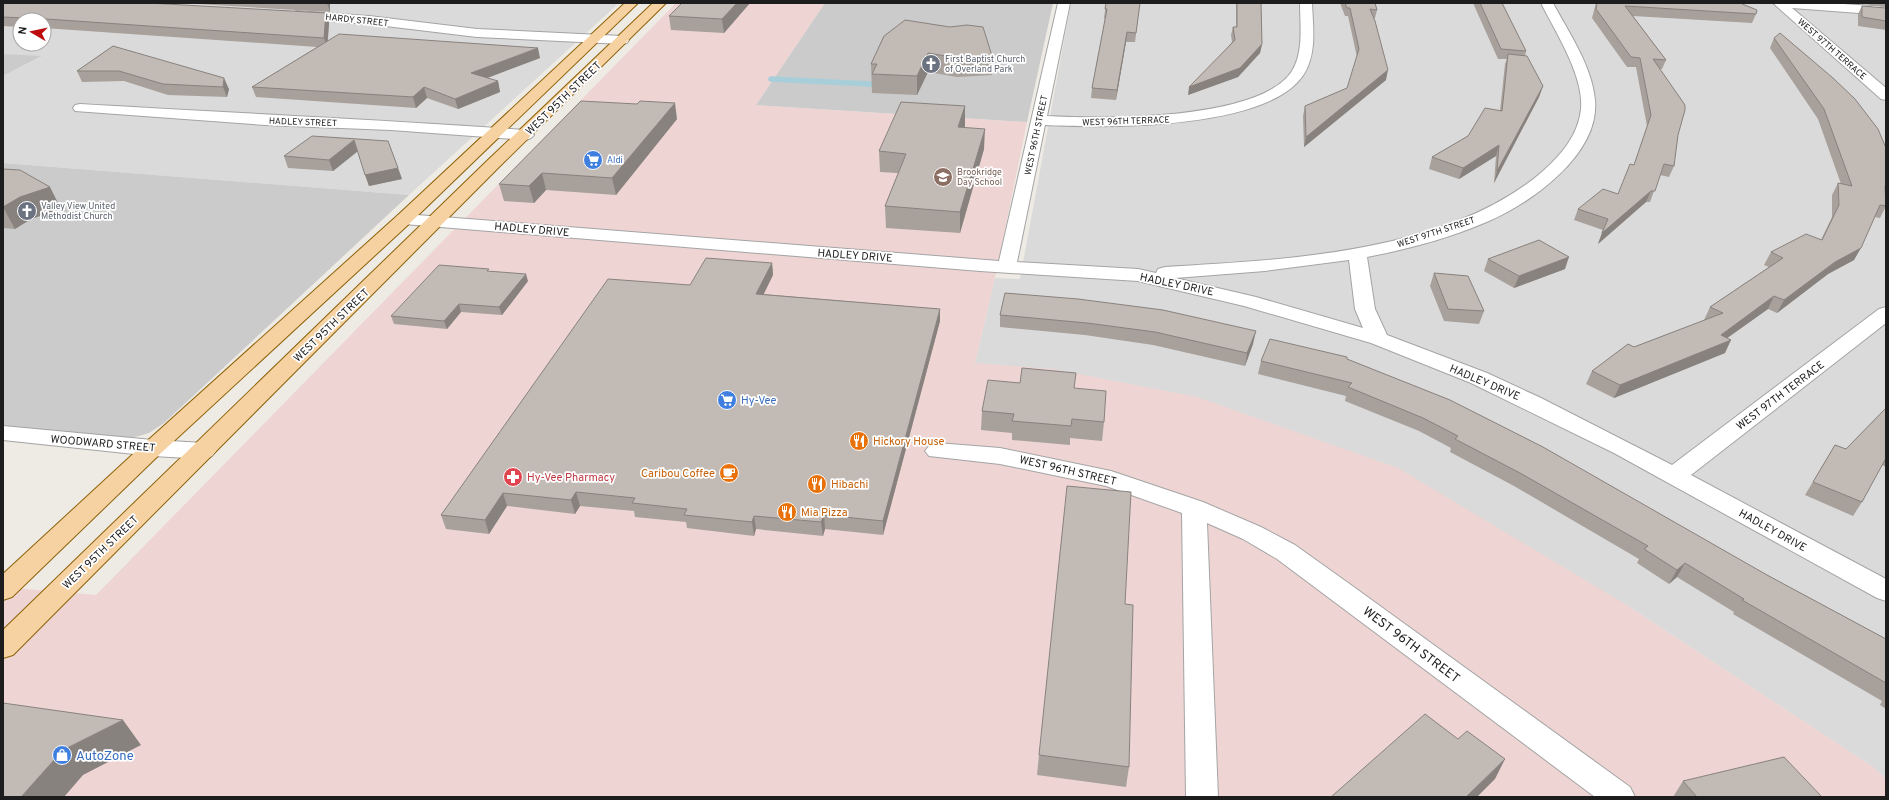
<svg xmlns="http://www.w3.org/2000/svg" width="1889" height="800" font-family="Overpass,sans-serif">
	<rect width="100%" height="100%" fill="#eeeae4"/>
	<g fill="#dbdada" fill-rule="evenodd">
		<path d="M3,3H619L409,195L3,163V76L41,57L3,54ZM20,20H44V44H20Z"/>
		<path d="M1071,3H1886V779L1873,767L1625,604L975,363L995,278L1020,279Z"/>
	</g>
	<path fill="#eed5d4" d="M676,3H825L756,105L1027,122L995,278L975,363L1053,369L1197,397L1398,468L1625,604L1873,767L1886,779V797H3V587L96,595Z"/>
	<g fill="#cbcbcb">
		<path d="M825,3H1053L1027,122L756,105Z"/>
		<path d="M3,54L42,56L3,76Z"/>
		<path d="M3,163L409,195L164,423L149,433L135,437L117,438L3,426Z"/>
	</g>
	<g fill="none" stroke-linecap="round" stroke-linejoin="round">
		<path stroke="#a7ced9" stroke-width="5.5" d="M771,79L870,84"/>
		<defs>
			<g id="minor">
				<path d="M1058,3H1070L1047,116C1100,119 1260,121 1292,71C1304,51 1300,25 1300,3H1312C1313,27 1317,53 1304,74C1269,130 1105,128 1045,125L1017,262L1138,269L1156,273L1158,269L1165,267C1285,260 1447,253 1542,172C1561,155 1578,136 1581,109C1584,76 1556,33 1541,3H1553C1569,33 1592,66 1595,100C1600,154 1532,202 1489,221C1450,238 1408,249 1367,257L1375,309L1387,335L1487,373L1541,398L1672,465L1879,309L1886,307V323L1691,475L1886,579V601L1877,598L1614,453L1471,383L1371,343L1244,306L1138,281L980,271L404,224L398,223L395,219L398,215L404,214L999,261ZM1349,260L1355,309L1363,328L1256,297L1175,278L1265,271Z"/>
				<path d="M1773,3H1829L1886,7V15L1792,8L1886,88V100L1881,99Z"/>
				<path d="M296,11L369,16L477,29L622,36L627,37L629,40L627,43L622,44L477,37L369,24L292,18L290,15Z"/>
				<path d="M80,104C229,113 377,119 526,130L531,132L534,135L531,138L526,140L391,130L265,125L75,111L73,108L75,105Z"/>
				<path d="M3,426L153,440L204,443L212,446L216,451L212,456L204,459L153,456L3,440Z"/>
				<path d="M937,443L1000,448L1111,471L1203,502L1261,527L1295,545L1351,585L1630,787L1635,797H1595L1277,559L1243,539L1207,523L1218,797H1186L1182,513L1106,486L1000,464L929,456L925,451L929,446Z"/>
			</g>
			<g id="primary">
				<path d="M625,3H638L410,223L161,453L12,597L3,600V574L145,443L398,215Z"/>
				<path d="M653,3H666L501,165L13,655L3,658V630L489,159Z"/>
			</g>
		</defs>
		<use href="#minor" stroke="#a4a4a4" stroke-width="2"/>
		<use href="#primary" stroke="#8d6209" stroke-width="2"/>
		<use href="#minor" fill="#fff" fill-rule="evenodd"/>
		<use href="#primary" fill="#f6d1a1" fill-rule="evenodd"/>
	</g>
	<g fill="#a7a09b">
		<path d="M3,3L326,13L329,23L328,40L540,58L487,78L498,81L500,92L458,109L427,98L416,108L256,97L252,87L317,47L44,28V20H20V27L3,26Z"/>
		<path d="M181,3H330V12Z"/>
		<path d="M682,3H750L724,33L671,30L669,16Z"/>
		<path d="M1106,3H1140L1135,42H1126L1116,100L1091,98L1092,88L1105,19L1104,18Z"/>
		<path d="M1236,3H1261L1262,44L1260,53L1238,77L1188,95L1232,42L1231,35L1233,27H1236Z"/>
		<path d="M1340,3H1375L1377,10L1375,18H1374L1386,80L1304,147L1303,116L1305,106L1347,88L1357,57L1348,16H1345Z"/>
		<path d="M1473,3H1502L1526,51L1525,56L1543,86L1539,97L1494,183L1496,156L1459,179L1429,169L1432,157L1468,136L1500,111L1505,64L1507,59H1498Z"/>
		<path d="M1596,3H1740L1756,14L1752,23L1633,16L1666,60L1662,69H1660L1678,135L1674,166L1669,177L1660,175L1650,202H1646L1598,244L1603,230L1574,220L1578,209L1618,194L1634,165L1647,126L1636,67H1627L1592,18Z"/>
		<path d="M1857,3H1886V7Z"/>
		<path d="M1862,6L1886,8V30L1858,26V14Z"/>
		<path d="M884,36L992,56V75L957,77L928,72L917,95L872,93L871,64Z"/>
		<path d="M1774,38L1886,151V194L1885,195L1886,206L1880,218L1875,217L1854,260L1828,274L1777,313L1768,309L1727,338L1725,353L1614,398L1586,384L1592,371L1634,347L1705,320H1704L1710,307L1769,267L1764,265L1771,252L1821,240L1832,217V195L1838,183L1841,184L1818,119L1770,48Z"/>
		<path d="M113,46L229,89L227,97L168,95L124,81L82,82L77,71Z"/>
		<path d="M677,119L616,195L546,190L534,203L504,201L499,184Z"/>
		<path d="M965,126L964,127L984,149L960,233L886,228L885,206L898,173L880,172L879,151Z"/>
		<path d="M388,141L402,179L369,186L358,151L333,171L288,168L284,156Z"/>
		<path d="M3,169L61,209L31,219L15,229L4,228L3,229Z"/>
		<path d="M1488,259L1565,269L1514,288L1484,271Z"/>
		<path d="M772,263L773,275L763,294L940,309V321L883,535L825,529L823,536L756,529L754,536L687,528L686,522L635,517L634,511L580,506L575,514L507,506L489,534L446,529L441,515L690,285Z"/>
		<path d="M490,271L528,281L502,315L461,312L447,329L394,324L391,316Z"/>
		<path d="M1434,273L1484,311L1479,324L1444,321L1430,286Z"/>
		<path d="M1005,293L1253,344L1245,366L1153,345L1085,335L1000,327V315Z"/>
		<path d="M1347,359L1767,575L1886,639V709L1880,705L1882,701L1733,614L1734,612L1677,577L1669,584L1637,563L1639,559L1514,486L1450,452L1451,448L1419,431L1345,401L1346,396L1258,374L1261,361Z"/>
		<path d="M1074,388L1104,422L1102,441L1070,438V445L1012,440V433L981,430L982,411Z"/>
		<path d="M1886,408V467L1882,465L1862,502L1853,516L1805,495L1835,445L1846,449Z"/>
		<path d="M1125,604L1129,767L1126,787L1037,775L1039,755Z"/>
		<path d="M1683,781L1822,797H1673Z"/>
	</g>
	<g fill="#88827e">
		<path d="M327,3H330V12Z"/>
		<path d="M737,3H750L724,33L722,19Z"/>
		<path d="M326,13L329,23L327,48L324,38Z"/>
		<path d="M1127,32L1126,42L1116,100L1117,90Z"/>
		<path d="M1262,44L1260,53L1238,77L1188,95L1189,87Z"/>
		<path d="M538,48L540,58L474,83L471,73Z"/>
		<path d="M928,53V72L917,95V76Z"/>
		<path d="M1388,70L1386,80L1304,147L1306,137Z"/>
		<path d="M224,78L229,89L227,97L223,87Z"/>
		<path d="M498,81L500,92L458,109L455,99Z"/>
		<path d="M1543,86L1539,97L1494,183L1497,171Z"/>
		<path d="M424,87L427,98L416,108L413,97Z"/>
		<path d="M675,103L677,119L616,195L612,178Z"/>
		<path d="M965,106V126L958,147V127Z"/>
		<path d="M985,129L984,149L960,233V212Z"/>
		<path d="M354,140L358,151L333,171L329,160Z"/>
		<path d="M1499,145L1496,156L1459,179L1463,168Z"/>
		<path d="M398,168L402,179L369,186L365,175Z"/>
		<path d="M542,173L546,190L534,203L529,186Z"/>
		<path d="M50,187L61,209L31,219L15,229L3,207L20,197Z"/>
		<path d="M1651,191L1646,202L1598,244L1602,233Z"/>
		<path d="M1861,248L1854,260L1828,274L1777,313L1784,300L1835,262Z"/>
		<path d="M1569,257L1565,269L1514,288L1519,276Z"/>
		<path d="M772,263L773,275L758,306L756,294Z"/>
		<path d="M526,274L528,281L502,315L499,307Z"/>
		<path d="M1774,296L1768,309L1716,346L1731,340L1725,353L1614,398L1620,385L1721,335Z"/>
		<path d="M459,304L461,312L447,329L444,321Z"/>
		<path d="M940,309V321L883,535V521Z"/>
		<path d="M1256,331L1253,344L1245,366L1247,353Z"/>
		<path d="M576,492L580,506L575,514L571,500Z"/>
		<path d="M503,493L507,506L489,534L485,520Z"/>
		<path d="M824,515L825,529L823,536L821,522Z"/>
		<path d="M754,516L756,529L754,536L752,522Z"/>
		<path d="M1685,563L1677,577L1669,584L1677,570Z"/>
		<path d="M123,720L141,745L83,775L64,797H21L63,750Z"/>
		<path d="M1505,759L1495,779L1477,797H1466Z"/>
	</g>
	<g fill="#c2bab4" stroke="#88827e">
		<path d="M3,3H148L326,13L324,38L46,19L3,17Z"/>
		<path d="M682,3H737L722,19L669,16Z"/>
		<path d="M1106,3H1140L1136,33L1127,32L1117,90L1092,88L1107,9H1105Z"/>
		<path d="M1237,3H1261L1262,44L1240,68L1189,87L1235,40L1233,27H1237Z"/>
		<path d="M1345,3H1375L1377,10L1370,9L1375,21L1388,70L1306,137L1305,106L1347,88L1359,49L1350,8H1347Z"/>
		<path d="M1480,3H1502L1526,51L1501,49Z"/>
		<path d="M1597,3H1740L1757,10L1756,14L1625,6L1666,60L1653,59L1685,105V110L1678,135L1674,166L1664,164L1655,191H1651L1602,233L1608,219L1578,209L1603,189L1618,194L1630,164L1634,165L1651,115L1640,58L1631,57L1596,9Z"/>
		<path d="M1862,6L1886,8V21L1862,17Z"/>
		<path d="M905,20L950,27L967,25L983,27L992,56L957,58L928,53L917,76L872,74L877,64H871L884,36Z"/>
		<path d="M1780,33L1833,78L1855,99L1878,129L1886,148V186H1885L1886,206L1880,205L1861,248L1835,262L1784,300L1774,296L1721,335L1731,340L1620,385L1592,371L1628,344L1634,347L1723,313L1710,307L1783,258L1771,252L1806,234L1822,240L1839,205L1838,183L1852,186L1824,109L1774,38Z"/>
		<path d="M339,34L538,48L471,73L498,81L455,99L424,87L413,97L252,87Z"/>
		<path d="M113,46L224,78L223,87L163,84L119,71H77Z"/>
		<path d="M1508,54L1527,56L1543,86L1497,171L1499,145L1463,168L1432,157L1468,136L1485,108L1502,111Z"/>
		<path d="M581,101L637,104L640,101L675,103L612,178L542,173L529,186L499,184Z"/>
		<path d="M901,102L965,106L958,127L985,129L960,212L885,206L906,154L879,151Z"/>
		<path d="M312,136L388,141L398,168L365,175L354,140L329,160L284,156Z"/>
		<path d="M3,169L20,170L50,187L20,197L3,207Z"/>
		<path d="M1539,240L1569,257L1519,276L1488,259Z"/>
		<path d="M706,258L772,263L756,294L940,309L883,521L824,515L821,522L754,516L752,522L684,515L687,509L632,503L635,498L576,492L571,500L503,493L485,520L441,515L608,279L690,285Z"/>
		<path d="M439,265L489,269L487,271L526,274L499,307L459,304L444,321L391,316Z"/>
		<path d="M1434,273L1468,276L1484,311L1448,309Z"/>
		<path d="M1005,293L1078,299L1163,310L1256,331L1247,353L1155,332L1087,323L1000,315Z"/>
		<path d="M1270,339L1347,357V359L1450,400L1543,447L1767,575L1886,639V683L1742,600L1744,599L1685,563L1677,570L1644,549L1648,546L1520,473L1455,439L1458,436L1423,418L1348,387L1352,383L1261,361Z"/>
		<path d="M1022,368L1076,373L1074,388L1106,391L1104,422L1072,419L1071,426L1012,421L1014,414L982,411L988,380L1020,383Z"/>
		<path d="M1886,408V458L1862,502L1813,482L1835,445L1846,449Z"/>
		<path d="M1067,486L1131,492L1125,604L1133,605L1129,767L1039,755Z"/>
		<path d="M3,703L123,720L63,750L21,797H3Z"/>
		<path d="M1425,714L1458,739L1467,731L1505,759L1466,797H1331Z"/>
		<path d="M1784,757L1822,797H1697L1683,781Z"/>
	</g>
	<defs>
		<symbol id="church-disc" viewBox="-11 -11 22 22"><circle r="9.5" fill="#6b7280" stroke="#fff"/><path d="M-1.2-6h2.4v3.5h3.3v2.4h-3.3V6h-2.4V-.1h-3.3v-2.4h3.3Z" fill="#fff"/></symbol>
		<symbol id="supermarket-disc" viewBox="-11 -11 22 22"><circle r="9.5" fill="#3f7fe0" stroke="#fff"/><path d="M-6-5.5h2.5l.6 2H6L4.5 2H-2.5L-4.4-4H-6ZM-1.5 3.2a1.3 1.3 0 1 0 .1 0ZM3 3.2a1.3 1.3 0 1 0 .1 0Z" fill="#fff"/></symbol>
		<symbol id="school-disc" viewBox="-11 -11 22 22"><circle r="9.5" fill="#8d6e63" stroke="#fff"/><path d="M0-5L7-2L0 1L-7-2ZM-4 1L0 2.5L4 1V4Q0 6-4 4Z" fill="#fff"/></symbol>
		<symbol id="restaurant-disc" viewBox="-11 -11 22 22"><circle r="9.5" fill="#e8710a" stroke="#fff"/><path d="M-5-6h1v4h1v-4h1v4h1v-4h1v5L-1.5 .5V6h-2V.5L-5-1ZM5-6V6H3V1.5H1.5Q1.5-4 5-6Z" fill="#fff"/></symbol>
		<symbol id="cafe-disc" viewBox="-11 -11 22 22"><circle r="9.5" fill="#e8710a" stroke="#fff"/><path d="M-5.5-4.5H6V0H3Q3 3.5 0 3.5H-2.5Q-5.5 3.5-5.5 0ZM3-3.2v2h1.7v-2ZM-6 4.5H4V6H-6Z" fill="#fff"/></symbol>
		<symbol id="pharmacy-disc" viewBox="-11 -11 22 22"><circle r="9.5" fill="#e0444e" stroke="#fff"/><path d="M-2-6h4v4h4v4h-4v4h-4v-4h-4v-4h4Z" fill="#fff"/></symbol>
		<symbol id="shop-disc" viewBox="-11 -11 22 22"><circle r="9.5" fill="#3f7fe0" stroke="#fff"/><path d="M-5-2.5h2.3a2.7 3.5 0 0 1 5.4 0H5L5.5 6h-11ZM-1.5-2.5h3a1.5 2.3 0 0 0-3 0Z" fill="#fff"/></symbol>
	</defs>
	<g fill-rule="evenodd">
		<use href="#church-disc" x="920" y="53" width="22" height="22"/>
		<use href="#supermarket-disc" x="582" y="149" width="22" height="22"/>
		<use href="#school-disc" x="932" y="166" width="22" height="22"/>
		<use href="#church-disc" x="16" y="200" width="22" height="22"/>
		<use href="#supermarket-disc" x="716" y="389" width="22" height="22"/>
		<use href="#restaurant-disc" x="848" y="430" width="22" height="22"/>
		<use href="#cafe-disc" x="718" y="462" width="22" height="22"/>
		<use href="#pharmacy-disc" x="502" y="466" width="22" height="22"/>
		<use href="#restaurant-disc" x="806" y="473" width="22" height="22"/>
		<use href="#restaurant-disc" x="776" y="501" width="22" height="22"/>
		<use href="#shop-disc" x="51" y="744" width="22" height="22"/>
	</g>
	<g text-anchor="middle" stroke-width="3.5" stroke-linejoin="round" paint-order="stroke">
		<g font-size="9" fill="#1d1d1d" stroke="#fff">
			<text transform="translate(357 20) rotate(6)" y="3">HARDY STREET</text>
			<text transform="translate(1832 49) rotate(41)" y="3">WEST 97TH TERRACE</text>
			<text transform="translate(1126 121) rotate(-2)" y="3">WEST 96TH TERRACE</text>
			<text transform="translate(303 122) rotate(2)" y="3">HADLEY STREET</text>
			<text transform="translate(1036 135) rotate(-78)" y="3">WEST 96TH STREET</text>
			<text transform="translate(1436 232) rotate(-18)" y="3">WEST 97TH STREET</text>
		</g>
		<g font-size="9" fill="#5b616d" stroke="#fff" text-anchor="start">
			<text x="945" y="62">First Baptist Church<tspan x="945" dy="10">of Overland Park</tspan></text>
			<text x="41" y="209">Valley View United<tspan x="41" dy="10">Methodist Church</tspan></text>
		</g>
		<g font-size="9" fill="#366cbe" stroke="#fff" text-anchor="start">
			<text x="607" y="163">Aldi</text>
		</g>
		<g font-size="9" fill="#785e54" stroke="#fff" text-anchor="start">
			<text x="957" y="175">Brookridge<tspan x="957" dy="10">Day School</tspan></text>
		</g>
		<g font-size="11" fill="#1d1d1d" stroke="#fff">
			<text transform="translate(563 98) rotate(-44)" y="4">WEST 95TH STREET</text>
			<text transform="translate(532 229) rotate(5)" y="4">HADLEY DRIVE</text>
			<text transform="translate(855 255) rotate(4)" y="4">HADLEY DRIVE</text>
			<text transform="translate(1177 284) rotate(12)" y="4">HADLEY DRIVE</text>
			<text transform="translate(331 325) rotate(-44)" y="4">WEST 95TH STREET</text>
			<text transform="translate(1485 382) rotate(23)" y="4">HADLEY DRIVE</text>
			<text transform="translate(1780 395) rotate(-37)" y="4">WEST 97TH TERRACE</text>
			<text transform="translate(103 443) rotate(5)" y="4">WOODWARD STREET</text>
			<text transform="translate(1068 470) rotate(13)" y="4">WEST 96TH STREET</text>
			<text transform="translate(1773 530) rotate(29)" y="4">HADLEY DRIVE</text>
			<text transform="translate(100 552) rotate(-44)" y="4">WEST 95TH STREET</text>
		</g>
		<g font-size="11" fill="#366cbe" stroke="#fff" text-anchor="start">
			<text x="741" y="404">Hy-Vee</text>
		</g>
		<g font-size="11" fill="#c56008" stroke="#fff" text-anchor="start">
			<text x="873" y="445">Hickory House</text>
			<text x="715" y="477" text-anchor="end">Caribou Coffee</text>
			<text x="831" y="488">Hibachi</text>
			<text x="801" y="516">Mia Pizza</text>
		</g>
		<g font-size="11" fill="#be3a42" stroke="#fff" text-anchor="start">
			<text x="527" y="481">Hy-Vee Pharmacy</text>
		</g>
		<g font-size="13" fill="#1d1d1d" stroke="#fff">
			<text transform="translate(1412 644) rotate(37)" y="5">WEST 96TH STREET</text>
		</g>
		<g font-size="13" fill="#366cbe" stroke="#fff" text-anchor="start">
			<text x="76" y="760">AutoZone</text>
		</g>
	</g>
	<rect width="1889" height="800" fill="none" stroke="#1d1d1d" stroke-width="8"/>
	<g transform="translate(32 32) rotate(279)"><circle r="19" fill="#ffffff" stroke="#a5a5a5"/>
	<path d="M0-3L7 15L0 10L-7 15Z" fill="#be0c0c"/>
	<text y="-6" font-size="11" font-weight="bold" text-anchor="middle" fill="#1d1d1d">N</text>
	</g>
</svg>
